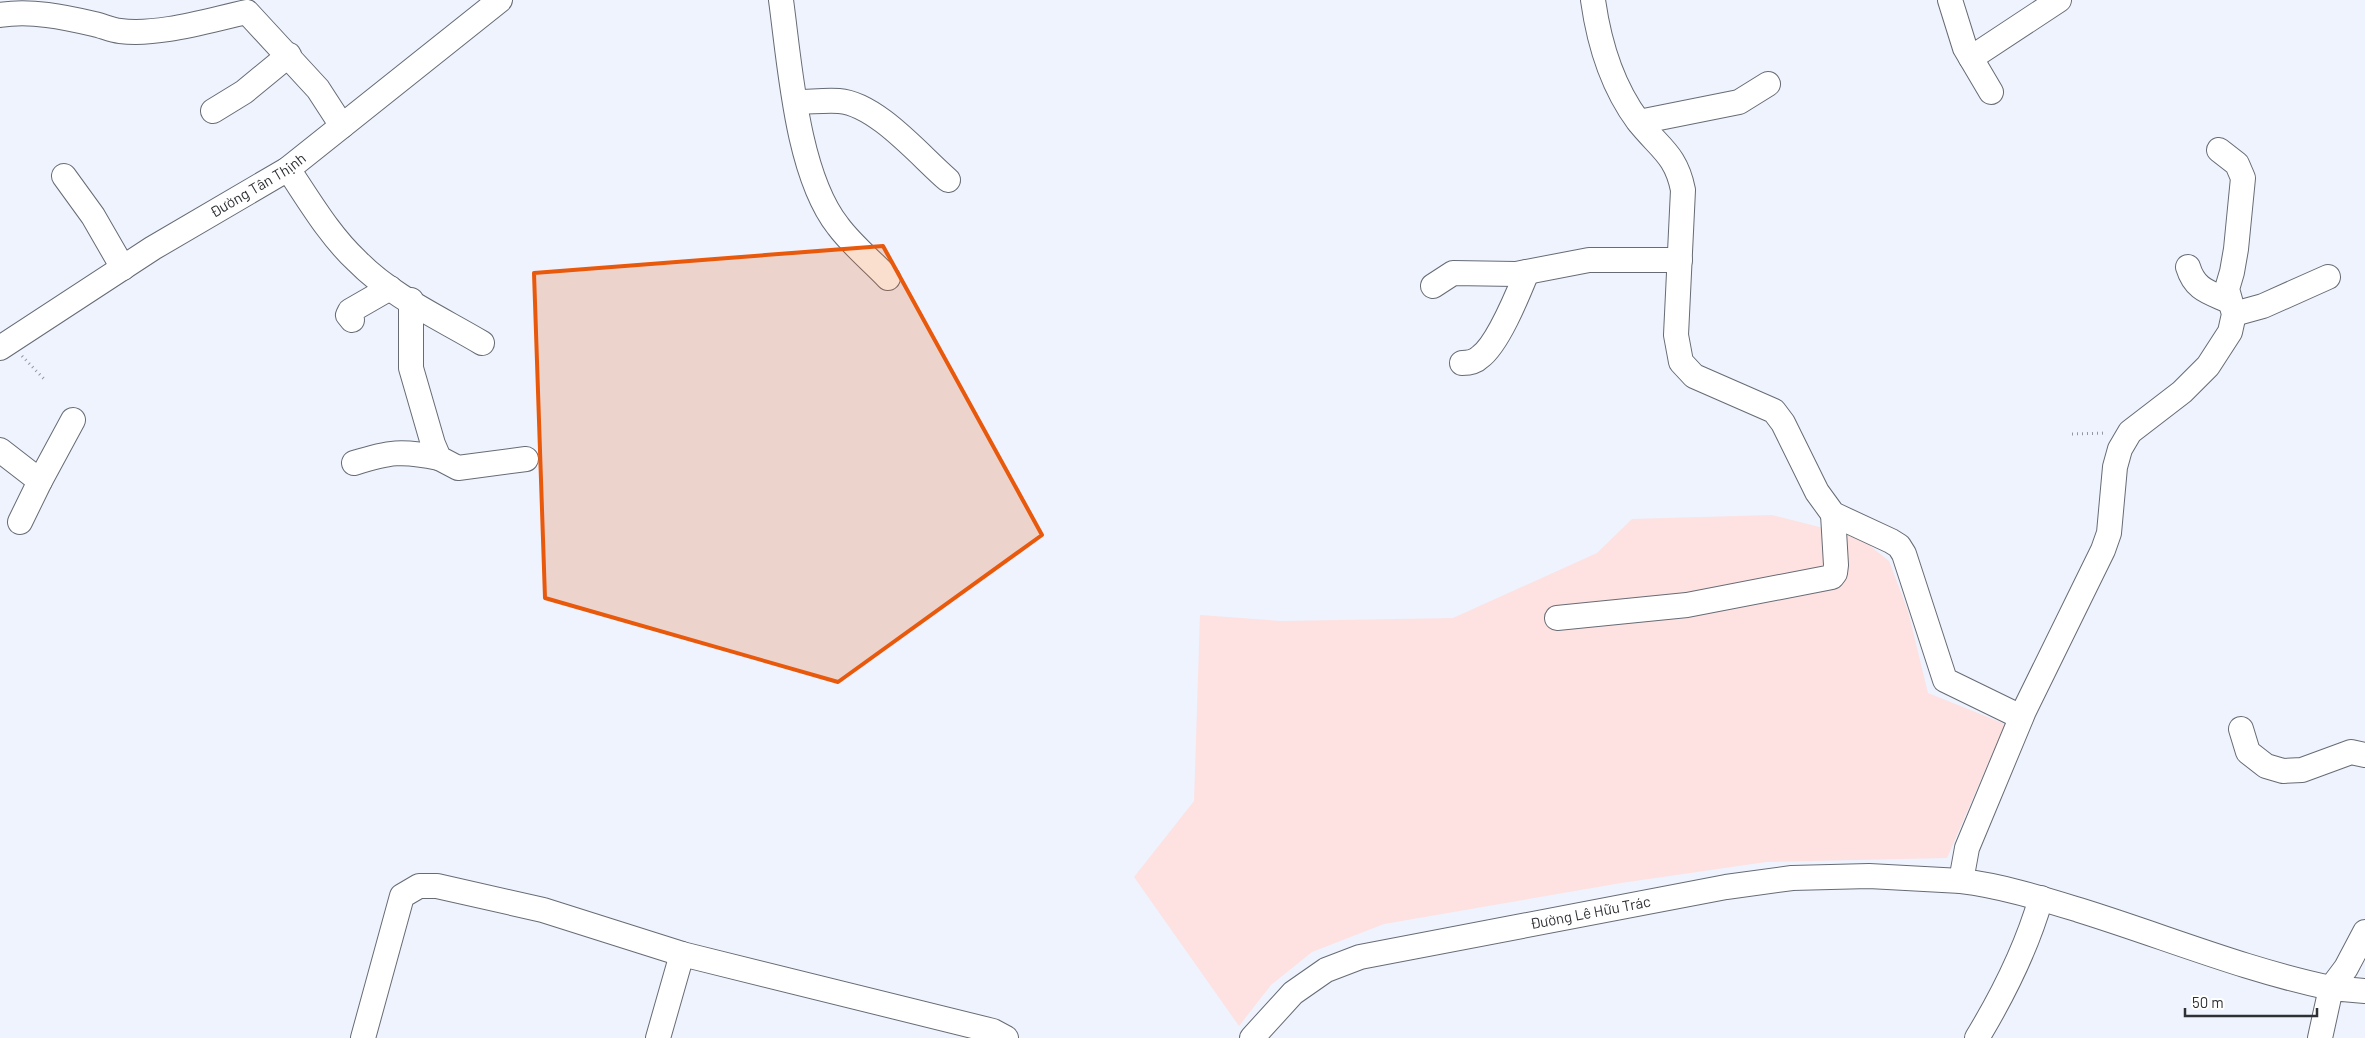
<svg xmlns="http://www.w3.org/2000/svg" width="2365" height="1038" font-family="Barlow,sans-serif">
	<rect width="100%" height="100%" fill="#eef3fe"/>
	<path fill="#fde2e1" d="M1772,515L1859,537L1889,561L1908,611L1928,693L2005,724L1947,858L1766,862L1621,883L1384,924L1312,952L1271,985L1239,1026L1134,877L1194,801L1200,615L1281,621L1453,618L1597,553L1632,519Z"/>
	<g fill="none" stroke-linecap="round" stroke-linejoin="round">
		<defs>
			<g id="minor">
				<path d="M781,0C790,66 797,174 838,226C852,245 872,261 888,278"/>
				<path d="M1593,0C1599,43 1612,86 1638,121C1659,148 1676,154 1683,190L1676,335L1681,362L1694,376L1774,411L1783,423L1817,492L1833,514L1891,541L1899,546L1904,554L1945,680L2021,717"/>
				<path d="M1950,0L1965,48L1991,92"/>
				<path d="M0,15C31,10 64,17 94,24C103,26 111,30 120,31C159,36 209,20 247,12L318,89L342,126"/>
				<path d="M1971,58L2059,0"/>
				<path d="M796,102C810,102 825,100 839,101C877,104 920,156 948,180"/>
				<path d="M213,111L244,92L289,55"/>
				<path d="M1639,122L1739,102L1768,84"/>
				<path d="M2219,150L2237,164L2243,178L2236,249L2232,272L2227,289L2234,314L2230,332L2208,366L2182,392L2130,432L2120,449L2115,467L2109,533L2103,550L2024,711L1967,848L1961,881C2002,886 2040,898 2079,910C2163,936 2245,970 2331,988L2346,968L2365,932"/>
				<path d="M288,169C309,200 329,235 357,261C391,296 440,318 482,343"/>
				<path d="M64,176L93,216L123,268"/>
				<path d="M2188,267C2195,290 2209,292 2229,301"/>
				<path d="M1433,286L1453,273L1516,274L1589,260H1680"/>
				<path d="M411,300V368L433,444L439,458L458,468L526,459"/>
				<path d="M2234,314L2263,306L2328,277"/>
				<path d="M352,320L348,315L350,311L390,288"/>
				<path id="s1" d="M0,348L153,248L288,169L500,0"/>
				<path d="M1462,363C1469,363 1475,362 1480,357C1498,344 1518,294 1527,272"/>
				<path d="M0,450L40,481L73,420"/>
				<path d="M354,463C389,452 402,450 439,458"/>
				<path d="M20,522L40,481"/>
				<path d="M1557,618L1687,605L1832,577L1835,573L1836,565L1833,514"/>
				<path d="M2241,729L2248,752L2266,766L2283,771L2302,770L2351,752L2365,755"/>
				<path d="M363,1038L402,896L419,886H437L543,910L682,954L993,1031L1006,1038"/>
				<path d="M658,1038L682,954"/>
				<path id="s2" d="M1252,1038L1293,993L1326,970L1360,957L1726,887L1792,878L1869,876L1961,881"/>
				<path d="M1977,1038C2003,995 2027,947 2041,898"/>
				<path d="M2320,1038L2331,988L2365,991"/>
			</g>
		</defs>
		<use href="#minor" stroke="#666b74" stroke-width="26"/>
		<g stroke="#93969e" stroke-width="3" stroke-dasharray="1 4" stroke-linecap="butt">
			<path d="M22,356L45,380"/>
			<path d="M2072,434L2107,433"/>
		</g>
		<use href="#minor" stroke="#fff" stroke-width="24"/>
	</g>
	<path fill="#e8590c" fill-opacity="0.2" stroke="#e8590c" stroke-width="4" stroke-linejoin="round" d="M883,246L1042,535L838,682L545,598L534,273Z"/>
	<g text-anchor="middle" stroke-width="5" stroke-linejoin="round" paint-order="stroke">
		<g font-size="15" fill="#2e3034" stroke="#fff">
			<text dy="5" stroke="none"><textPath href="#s1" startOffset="305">Đường Tân Thịnh</textPath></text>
			<text dy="5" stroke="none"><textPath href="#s2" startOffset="372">Đường Lê Hữu Trác</textPath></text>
		</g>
	</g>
	<path d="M2185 1008v8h132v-8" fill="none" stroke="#2e3034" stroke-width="2.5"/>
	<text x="2192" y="1008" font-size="15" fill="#2e3034" stroke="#ffffff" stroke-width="4" paint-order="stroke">50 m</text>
</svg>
